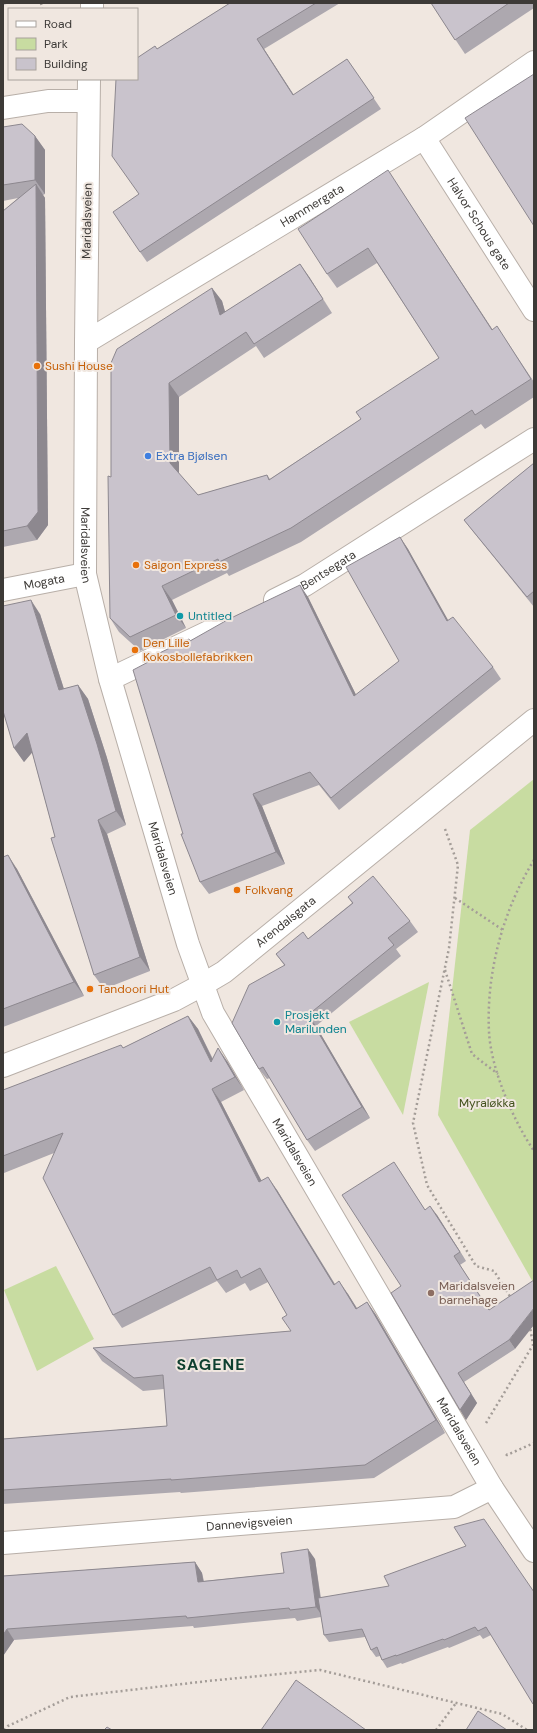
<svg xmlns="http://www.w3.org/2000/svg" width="537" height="1733" font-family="'DM Sans',sans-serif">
	<rect width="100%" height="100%" fill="#f0e7e0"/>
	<g fill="#c8dca1">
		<path d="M534,779V1284L438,1115L470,830Z"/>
		<path d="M429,982L403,1115L349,1022Z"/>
		<path d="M56,1266L94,1339L37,1371L4,1290Z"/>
	</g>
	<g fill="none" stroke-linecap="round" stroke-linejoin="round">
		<defs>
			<g id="minor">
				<path d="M92,9V3"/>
				<path id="s1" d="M89,79L86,342L85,574L110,679L188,944L213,1013L492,1488L534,1551"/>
				<path d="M3,108L48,101H88"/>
				<path id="s2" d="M424,138L534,310"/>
				<path id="s3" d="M86,342L424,138L534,62"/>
				<path id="s4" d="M3,590L85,574"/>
				<path id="s5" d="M275,600L305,585L534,439"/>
				<path d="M110,679L219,627"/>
				<path id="s6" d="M3,1543L454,1507L492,1488"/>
			</g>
			<g id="tertiary">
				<path id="s7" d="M3,1066L174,1000L202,985L224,972L534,720"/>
			</g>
		</defs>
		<use href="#minor" stroke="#b8afa8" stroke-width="24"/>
		<use href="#tertiary" stroke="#b8afa8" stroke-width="24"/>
		<g stroke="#a49d98" stroke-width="2.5" stroke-dasharray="2 3" stroke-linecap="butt">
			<path d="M41,3L42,9"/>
			<path d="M445,829L458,865L449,948L413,1123L427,1185L476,1266L494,1271L511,1298"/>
			<path d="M534,860C503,910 486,973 489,1032C491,1069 513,1120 534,1151"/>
			<path d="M455,898L503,930"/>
			<path d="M445,970L472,1054L498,1074"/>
			<path d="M486,1423L533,1345L530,1327"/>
			<path d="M506,1454L507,1455L534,1443"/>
			<path d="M4,1730L8,1726L70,1697L208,1681L320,1670L502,1714L527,1730"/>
			<path d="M436,1730L456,1703"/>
		</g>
		<use href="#minor" stroke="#fff" stroke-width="22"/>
		<use href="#tertiary" stroke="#fff" stroke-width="22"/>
	</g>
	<g fill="#ada8af">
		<path d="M3,3H10L3,5Z"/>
		<path d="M230,3H340L264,49L294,95L347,59L381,109L147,262L140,252L139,194L157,49Z"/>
		<path d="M431,3H534V8L465,54Z"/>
		<path d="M3,127L35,136L45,150V194L43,195L45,198L48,525L37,540L3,547V211L18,198L3,201Z"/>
		<path d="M397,184L492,330L506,340L534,382V397L485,429L481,424L301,542L229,576L227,573L172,600L186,628L140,651L119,632L110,618L111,477L212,288L222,301L225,312L300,264L332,313L264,358L256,346L179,397V474L198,495L267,475L270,479L361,419L439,358L377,263L337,288L327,274Z"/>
		<path d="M534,463V607L475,534L464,520Z"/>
		<path d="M400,537L408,549L448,621L493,667L501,679L339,810L319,785L262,806L285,864L209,894L200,882L153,660L151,657L190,641L308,597L356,695L399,661Z"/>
		<path d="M40,614L64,689L78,685L88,699L107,758L126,825L107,834L150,971L104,989L94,975L55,837L32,752L24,762L14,748Z"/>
		<path d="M3,857L17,869L84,996L3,1027Z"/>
		<path d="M348,897L410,921L418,932L396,949L401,956L316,1026L370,1118L315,1151L307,1140L270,1078L267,1079L259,1069L284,965L276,954L308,939L352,903Z"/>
		<path d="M188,1016L198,1029L213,1059L227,1061L244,1090L221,1102L261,1181L277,1190L335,1284L348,1294L357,1308L367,1302L376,1315L445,1433L374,1478L181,1493L180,1492L3,1504V1439L167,1426L164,1389L143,1391L102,1361L93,1348L291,1331L287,1315L268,1282L250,1291L245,1283L226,1293L217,1281L122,1328L113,1315L54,1153L4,1173L3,1172V1090L123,1048Z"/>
		<path d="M400,1171L425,1210L437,1215L466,1261L460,1265L515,1349L464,1382L477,1403L466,1420L401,1286Z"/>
		<path d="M315,1559L321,1598L534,1592V1705L491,1635L483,1639L480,1635L449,1648L448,1647L402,1664L401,1663L387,1668L382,1660L380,1656L376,1657L371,1650L365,1637L329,1642L324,1635L321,1617L297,1621L295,1618L194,1628L193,1626L14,1640L3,1656V1576L195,1562L202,1573L204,1581L284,1573Z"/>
	</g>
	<g fill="#8d888f">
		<path d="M257,39L264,49L300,105L293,95Z"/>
		<path d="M35,136L45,150V194L35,180Z"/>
		<path d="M388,170L397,184L502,344L492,330Z"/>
		<path d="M36,184L45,198L48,525L37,540L27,526Z"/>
		<path d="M300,264L310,278L332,313L323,299Z"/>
		<path d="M212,288L222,301L230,329L220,315Z"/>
		<path d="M169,383L179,397V477L170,463Z"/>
		<path d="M400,537L408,549L456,634L447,621Z"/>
		<path d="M300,585L308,597L363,709L354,696Z"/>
		<path d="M162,586L172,600L186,628L176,615Z"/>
		<path d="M31,600L40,614L69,705L59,690Z"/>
		<path d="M78,685L88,699L107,758L126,825L116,811Z"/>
		<path d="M27,733L37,747L24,762L14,748Z"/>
		<path d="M253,794L262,806L285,864L276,852Z"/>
		<path d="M98,820L107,834L150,971L140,957Z"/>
		<path d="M8,855L17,869L84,996L74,982Z"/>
		<path d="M308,1015L316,1026L370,1118L362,1107Z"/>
		<path d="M188,1016L198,1029L220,1075L211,1062Z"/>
		<path d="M218,1048L227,1061L244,1090L235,1077Z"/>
		<path d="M212,1089L221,1102L269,1195L259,1182Z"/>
		<path d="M268,1177L277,1190L343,1298L334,1285Z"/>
		<path d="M430,1206L437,1215L466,1261L460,1252Z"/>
		<path d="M339,1281L348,1294L365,1322L356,1309Z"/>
		<path d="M367,1302L376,1315L445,1433L436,1420Z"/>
		<path d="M534,1308V1325L515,1349L509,1340Z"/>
		<path d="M458,1373L477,1403L466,1420L460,1410Z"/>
		<path d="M308,1549L315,1559L323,1617L316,1607Z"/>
		<path d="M195,1562L202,1573L205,1592L198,1582Z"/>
		<path d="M7,1629L14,1640L3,1656V1635Z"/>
	</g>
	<g fill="#c9c3cc" stroke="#8d888f">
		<path d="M230,3H316L257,39L293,95L347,59L374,98L140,252L113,212L139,194L112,156L116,79H137V58L155,46L157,49Z"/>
		<path d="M431,3H509L455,40Z"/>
		<path d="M534,74V226L465,118Z"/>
		<path d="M22,124L35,136V180L3,185V127Z"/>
		<path d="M388,170L492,330L497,326L531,379L475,415L472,410L291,528L219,562L218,559L162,586L176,615L130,637L110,618L108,476L111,477V363L117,349L212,288L220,315L300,264L323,299L254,344L246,332L169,383L170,463L198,495L267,475L269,480L361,419L356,412L439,358L368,248L327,274L298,229Z"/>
		<path d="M36,184L38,512L27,526L3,531V211Z"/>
		<path d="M534,463V591L527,597L464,520Z"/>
		<path d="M400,537L447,621L453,617L493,667L331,798L310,772L253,794L276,852L200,882L181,834H183L133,670L154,659L151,657L189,639L190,641L229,619L300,585L354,696L399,661L346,567Z"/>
		<path d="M31,600L59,690L78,685L97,744L116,811L98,820L140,957L94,975L51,838L55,837L27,733L14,748L3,711V606Z"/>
		<path d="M8,855L74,982L3,1009V857Z"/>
		<path d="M373,876L410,921L388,938L394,945L308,1015L362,1107L307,1140L263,1067L259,1069L232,1023L249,985L285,965L276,954L303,932L308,939L353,903L348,897Z"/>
		<path d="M188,1016L211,1062L218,1048L235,1077L212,1089L259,1182L268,1177L334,1285L339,1281L356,1309L367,1302L436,1420L365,1465L171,1480V1479L3,1490V1439L167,1426L163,1375L134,1378L93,1348L291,1331L282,1318L287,1315L260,1268L241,1278L237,1270L217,1280L210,1267L113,1315L43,1178L63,1133L3,1156V1090L121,1045L123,1048Z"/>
		<path d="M394,1162L425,1210L430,1206L460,1252L454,1256L489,1310L534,1280V1308L509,1340L458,1373L471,1394L460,1410L391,1293L401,1286L342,1195Z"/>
		<path d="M484,1519L534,1592V1703L533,1704L486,1627L478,1631L475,1627L444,1640L443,1639L396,1656V1655L382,1660L377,1647L371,1650L362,1629L324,1635L318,1598L389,1586L384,1576L466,1546L454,1527Z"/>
		<path d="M308,1549L316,1607L290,1610L289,1608L187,1618L186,1616L7,1629L3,1635V1576L195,1562L198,1582L284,1573L281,1553Z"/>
		<path d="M296,1680L366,1730H261Z"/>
		<path d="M478,1711L507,1730H466Z"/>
		<path d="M107,1727L112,1730H104Z"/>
	</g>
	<g fill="#e8710a" stroke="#f0e7e0" stroke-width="1.5">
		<circle cx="37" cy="366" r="4"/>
		<circle cx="136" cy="565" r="4"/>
		<circle cx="135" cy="650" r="4"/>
		<circle cx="237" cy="890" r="4"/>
		<circle cx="90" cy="989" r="4"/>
	</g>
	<circle fill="#3f7fe0" stroke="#f0e7e0" stroke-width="1.5" cx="148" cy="456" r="4"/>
	<g fill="#0f9aa8" stroke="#f0e7e0" stroke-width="1.5">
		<circle cx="180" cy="616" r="4"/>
		<circle cx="277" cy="1022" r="4"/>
	</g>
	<circle fill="#8d6e63" stroke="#f0e7e0" stroke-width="1.5" cx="431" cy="1293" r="4"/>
	<g text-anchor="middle" stroke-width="4" stroke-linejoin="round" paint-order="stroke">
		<g font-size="12" fill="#3d3a37" stroke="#f0e7e0">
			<text dy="4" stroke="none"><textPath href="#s3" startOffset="264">Hammergata</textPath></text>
			<text transform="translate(87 221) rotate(-89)" y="4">Maridalsveien</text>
			<text dy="4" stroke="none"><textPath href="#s2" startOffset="102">Halvor Schous gate</textPath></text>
			<text dy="4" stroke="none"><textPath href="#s1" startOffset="466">Maridalsveien</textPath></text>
			<text dy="4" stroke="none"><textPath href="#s5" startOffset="61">Bentsegata</textPath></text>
			<text dy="4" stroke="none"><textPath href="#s4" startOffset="42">Mogata</textPath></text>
			<text dy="4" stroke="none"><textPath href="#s1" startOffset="790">Maridalsveien</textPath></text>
			<text dy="4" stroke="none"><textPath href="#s7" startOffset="320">Arendalsgata</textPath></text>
			<text dy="4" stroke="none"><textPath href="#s1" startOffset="1114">Maridalsveien</textPath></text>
			<text dy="4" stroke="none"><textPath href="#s1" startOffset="1438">Maridalsveien</textPath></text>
			<text dy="4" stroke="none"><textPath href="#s6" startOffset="247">Dannevigsveien</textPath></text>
		</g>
		<g font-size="12" fill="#c56008" stroke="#f0e7e0" text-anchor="start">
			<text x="45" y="370">Sushi House</text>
			<text x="144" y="569">Saigon Express</text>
			<text x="143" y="647">Den Lille<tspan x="143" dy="14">Kokosbollefabrikken</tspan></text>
			<text x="245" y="894">Folkvang</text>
			<text x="98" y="993">Tandoori Hut</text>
		</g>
		<g font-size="12" fill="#366cbe" stroke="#f0e7e0" text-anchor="start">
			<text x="156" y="460">Extra Bjølsen</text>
		</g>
		<g font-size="12" fill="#0d838f" stroke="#f0e7e0" text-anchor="start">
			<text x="188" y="620">Untitled</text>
			<text x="285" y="1019">Prosjekt<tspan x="285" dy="14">Marilunden</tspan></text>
		</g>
		<g font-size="12" fill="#42511c" stroke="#f0e7e0">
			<text x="487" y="1107">Myraløkka</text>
		</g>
		<g font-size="12" fill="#785e54" stroke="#f0e7e0" text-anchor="start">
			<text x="439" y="1290">Maridalsveien<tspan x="439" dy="14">barnehage</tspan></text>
		</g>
		<g font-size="16" font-weight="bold" letter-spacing="1" fill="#0e3f2f" stroke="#f0e7e0">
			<text x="211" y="1370">SAGENE</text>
		</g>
	</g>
	<rect width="537" height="1733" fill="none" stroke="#3d3a37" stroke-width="8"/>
	<rect x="8" y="8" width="130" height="72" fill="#f0e7e0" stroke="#a8a29c"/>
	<rect x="16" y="21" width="20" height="6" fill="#ffffff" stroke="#a8a29c"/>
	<text x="44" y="28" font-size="12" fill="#3d3a37">Road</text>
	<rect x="16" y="38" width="20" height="12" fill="#c8dca1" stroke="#a8a29c"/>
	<text x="44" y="48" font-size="12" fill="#3d3a37">Park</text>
	<rect x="16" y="58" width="20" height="12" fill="#c9c3cc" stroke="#a8a29c"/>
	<text x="44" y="68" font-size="12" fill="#3d3a37">Building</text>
</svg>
